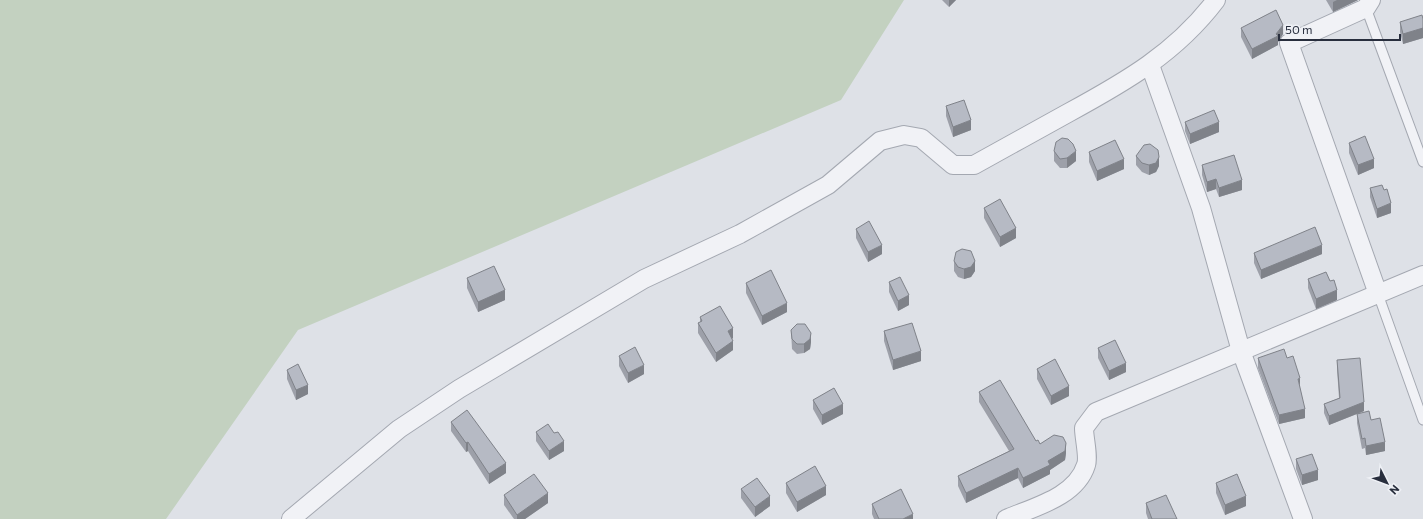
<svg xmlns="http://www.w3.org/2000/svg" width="1423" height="519" font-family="Commissioner,sans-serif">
	<rect width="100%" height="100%" fill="#dee1e7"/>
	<path fill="#c3d1c0" d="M0,0H904L841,100L298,330L166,519H0Z"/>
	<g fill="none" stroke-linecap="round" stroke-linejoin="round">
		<defs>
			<g id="lane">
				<path d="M1366,8L1423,162"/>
				<path d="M1378,294L1423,420"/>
			</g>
			<g id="street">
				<path d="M1371,0L1366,8L1289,43L1378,294"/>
				<path d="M1150,65L1201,208L1241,351L1303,519"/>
				<path d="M291,519L399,429L459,389L644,279L740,234L828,185L880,141L904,135L921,138L953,165H974C1005,148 1037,130 1068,113C1125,82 1176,53 1216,0"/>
				<path d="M1006,519C1034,507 1076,497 1086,465C1089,457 1084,438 1084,428L1096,412L1423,275"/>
			</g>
		</defs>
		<use href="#lane" stroke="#a4a8b1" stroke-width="11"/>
		<use href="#street" stroke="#a4a8b1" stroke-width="20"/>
		<use href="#lane" stroke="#f1f2f6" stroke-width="9"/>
		<use href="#street" stroke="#f1f2f6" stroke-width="18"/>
	</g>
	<g fill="#9da0a9">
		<path d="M942,0H956L949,7Z"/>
		<path d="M1326,0H1358L1333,12Z"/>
		<path d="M1423,19V38L1403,44L1400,32V22Z"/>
		<path d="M1241,28L1283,34L1278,42V45L1252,59L1241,37Z"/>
		<path d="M946,106L971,130L953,137L946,116Z"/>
		<path d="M1185,122L1219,132L1190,144L1185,131Z"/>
		<path d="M1349,143L1374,168L1358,175L1349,153Z"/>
		<path d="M1054,151L1076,161L1067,168H1060L1054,161Z"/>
		<path d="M1089,152L1124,169L1097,181L1089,162Z"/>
		<path d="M1136,156L1159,166L1156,172L1149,175L1142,172L1136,165Z"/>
		<path d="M1202,165L1242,190L1219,197L1216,189L1207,192L1202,175Z"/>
		<path d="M1370,188L1391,213L1377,218L1370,197Z"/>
		<path d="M984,208L1016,238L1000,247L984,218Z"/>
		<path d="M856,229L882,254L868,262L856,238Z"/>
		<path d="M1254,253L1322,254L1261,279L1254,263Z"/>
		<path d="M954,261L975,271L971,277L964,279L958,277L954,271Z"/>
		<path d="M467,278L505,300L478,312L467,288Z"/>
		<path d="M1308,279L1337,300L1316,309L1308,288Z"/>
		<path d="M889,282L909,305L898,311L889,292Z"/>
		<path d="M746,283L787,312L762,325L746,293Z"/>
		<path d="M700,317L733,338L732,339L733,350L716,362L698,333V323L700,322Z"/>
		<path d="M791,330L811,342L810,349L804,353L797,354L792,349Z"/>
		<path d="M884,331L921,361L893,370L884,341Z"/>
		<path d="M1098,348L1126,372L1109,380L1098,358Z"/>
		<path d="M619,356L644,374L628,383L619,366Z"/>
		<path d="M1258,358H1287L1300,388L1305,418L1279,424L1258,368Z"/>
		<path d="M1337,360L1364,411L1360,413L1371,420L1385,451L1366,455L1365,448L1362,449L1357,423V414L1329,425L1324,413V404L1339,398L1337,369Z"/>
		<path d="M1037,369L1069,396L1051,405L1037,379Z"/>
		<path d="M287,370L308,394L296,400L287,379Z"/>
		<path d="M979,392L1040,444L1066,453L1065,460L1050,470V474L1023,488L1018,478L966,503L958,486V476L1009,451L979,402Z"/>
		<path d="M813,400L843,414L822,425L813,409Z"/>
		<path d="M451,422L506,473L489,484L468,451L466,452L451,431Z"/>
		<path d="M536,432L564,451L549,460L536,441Z"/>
		<path d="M1296,459L1318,480L1302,485L1296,469Z"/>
		<path d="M786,483L826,495L797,512L786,493Z"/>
		<path d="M1216,483L1246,506L1225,515L1216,493Z"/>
		<path d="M741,489L770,506L755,517L741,498Z"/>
		<path d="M504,495L548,503L525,519H514L504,505Z"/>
		<path d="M1146,503L1177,519H1148L1146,513Z"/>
		<path d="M872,504L913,519H874L872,514Z"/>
	</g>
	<g fill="#7f8289">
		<path d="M949,0H956L949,7Z"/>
		<path d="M1337,0H1358L1333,12V2Z"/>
		<path d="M1283,25V34L1278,42V45L1252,59V49L1276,34Z"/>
		<path d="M1423,28V38L1403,44V34Z"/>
		<path d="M971,120V130L953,137V127Z"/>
		<path d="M1219,122V132L1190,144V134Z"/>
		<path d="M1076,151V161L1067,168V158Z"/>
		<path d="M1159,157V166L1156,172L1149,175V165Z"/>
		<path d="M1124,159V169L1097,181V171Z"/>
		<path d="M1374,159V168L1358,175V165Z"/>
		<path d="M1216,179V189L1207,192V182Z"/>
		<path d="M1242,180V190L1219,197V188Z"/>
		<path d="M1391,203V213L1377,218V209Z"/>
		<path d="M1016,228V238L1000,247V237Z"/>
		<path d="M882,245V254L868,262V252Z"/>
		<path d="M1322,245V254L1261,279V270Z"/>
		<path d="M975,261V271L971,277L964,279V269Z"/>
		<path d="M505,290V300L478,312V302Z"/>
		<path d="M1337,290V300L1316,309V299Z"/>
		<path d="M909,295V305L898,311V301Z"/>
		<path d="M787,303V312L762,325V316Z"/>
		<path d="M733,328V338L728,341V331Z"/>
		<path d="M811,333V342L810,349L804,353V344Z"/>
		<path d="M733,341V350L716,362V353Z"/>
		<path d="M921,351V361L893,370V360Z"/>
		<path d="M1126,363V372L1109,380V371Z"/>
		<path d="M644,365V374L628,383V373Z"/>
		<path d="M1300,378V388L1298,379Z"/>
		<path d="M308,385V394L296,400V390Z"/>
		<path d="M1069,386V396L1051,405V396Z"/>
		<path d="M1364,402V411L1329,425V416Z"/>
		<path d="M843,404V414L822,425V415Z"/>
		<path d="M1305,409V418L1279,424V415Z"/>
		<path d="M564,441V451L549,460V451Z"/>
		<path d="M468,442V451L466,452V443Z"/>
		<path d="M1385,442V451L1366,455V446Z"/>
		<path d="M1066,443V453L1065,460L1050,470V474L1023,488V478L1048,461Z"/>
		<path d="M506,463V473L489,484V474Z"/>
		<path d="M1018,468V478L966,503V493Z"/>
		<path d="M1318,470V480L1302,485V475Z"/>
		<path d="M826,486V495L797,512V502Z"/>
		<path d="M548,493V503L525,519H517V515Z"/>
		<path d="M770,496V506L755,517V507Z"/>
		<path d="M1246,496V506L1225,515V505Z"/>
		<path d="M913,514V519H903Z"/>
	</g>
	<g fill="#b6bac4" stroke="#7f8289">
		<path d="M1276,10L1283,25L1276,34L1278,36L1252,49L1241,28Z"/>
		<path d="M1422,15L1423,19V28L1403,34L1400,22Z"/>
		<path d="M964,100L971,120L953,127L946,106Z"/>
		<path d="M1214,110L1219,122L1190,134L1185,122Z"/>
		<path d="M1365,136L1374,159L1358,165L1349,143Z"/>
		<path d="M1062,138L1068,139L1073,144L1076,151L1067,158L1060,159L1054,151L1056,142Z"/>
		<path d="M1115,140L1124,159L1097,171L1089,152Z"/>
		<path d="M1150,144L1158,150L1159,157L1156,163L1149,165L1142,163L1136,156L1144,145Z"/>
		<path d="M1234,155L1242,180L1219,188L1216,179L1207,182L1202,165Z"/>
		<path d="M1382,185L1384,190L1387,189L1391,203L1377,209L1370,188Z"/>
		<path d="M1000,199L1016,228L1000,237L984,208Z"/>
		<path d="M869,221L882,245L868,252L856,229Z"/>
		<path d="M1315,227L1322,245L1261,270L1254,253Z"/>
		<path d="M962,249L971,251L975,261L971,267L964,269L958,267L954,261L956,252Z"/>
		<path d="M494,266L505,290L478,302L467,278Z"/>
		<path d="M771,270L787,303L762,316L746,283Z"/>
		<path d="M1326,272L1330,281L1334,280L1337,290L1316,299L1308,279Z"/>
		<path d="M900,277L909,295L898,301L889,282Z"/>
		<path d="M720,306L733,328L728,331L733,341L716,353L698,323L702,321L700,317Z"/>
		<path d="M912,323L921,351L893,360L884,331Z"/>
		<path d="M797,324H805L811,333L810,339L804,344H797L792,339L791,330Z"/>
		<path d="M1115,340L1126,363L1109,371L1098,348Z"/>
		<path d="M635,347L644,365L628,373L619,356Z"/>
		<path d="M1284,349L1287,358L1293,356L1300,378L1298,379L1305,409L1279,415L1258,358Z"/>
		<path d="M1360,358L1364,402L1329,416L1324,404L1340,398L1337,360Z"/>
		<path d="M1055,359L1069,386L1051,396L1037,369Z"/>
		<path d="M298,364L308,385L296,390L287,370Z"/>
		<path d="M1000,380L1036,441L1038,440L1040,444L1054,435L1063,437L1066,443L1065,451L1048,461L1050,465L1023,478L1018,468L966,493L958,476L1014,449L979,392Z"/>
		<path d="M834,388L843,404L822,415L813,400Z"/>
		<path d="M467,410L506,463L489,474L468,442L466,443L451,422Z"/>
		<path d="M1369,411L1371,420L1380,418L1385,442L1366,446L1365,438L1362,439L1357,414Z"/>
		<path d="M548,424L554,433L558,432L564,441L549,451L536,432Z"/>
		<path d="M1312,454L1318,470L1302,475L1296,459Z"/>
		<path d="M815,466L826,486L797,502L786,483Z"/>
		<path d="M534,474L548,493L517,515L504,495Z"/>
		<path d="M1237,474L1246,496L1225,505L1216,483Z"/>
		<path d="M757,478L770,496L755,507L741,489Z"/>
		<path d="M901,489L913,514L903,519H879L872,504Z"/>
		<path d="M1166,495L1177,519H1152L1146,503Z"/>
	</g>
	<g transform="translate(1387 483) rotate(132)" stroke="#eef0f5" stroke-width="3" paint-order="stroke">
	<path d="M0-3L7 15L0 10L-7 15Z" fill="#282e3d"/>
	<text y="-6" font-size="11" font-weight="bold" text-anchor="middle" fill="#282e3d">N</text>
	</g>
	<path d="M1279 34v6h121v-6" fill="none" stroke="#282e3d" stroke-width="2"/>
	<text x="1285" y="34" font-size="12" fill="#282e3d" stroke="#eef0f5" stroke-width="3" paint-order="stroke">50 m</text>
</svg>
